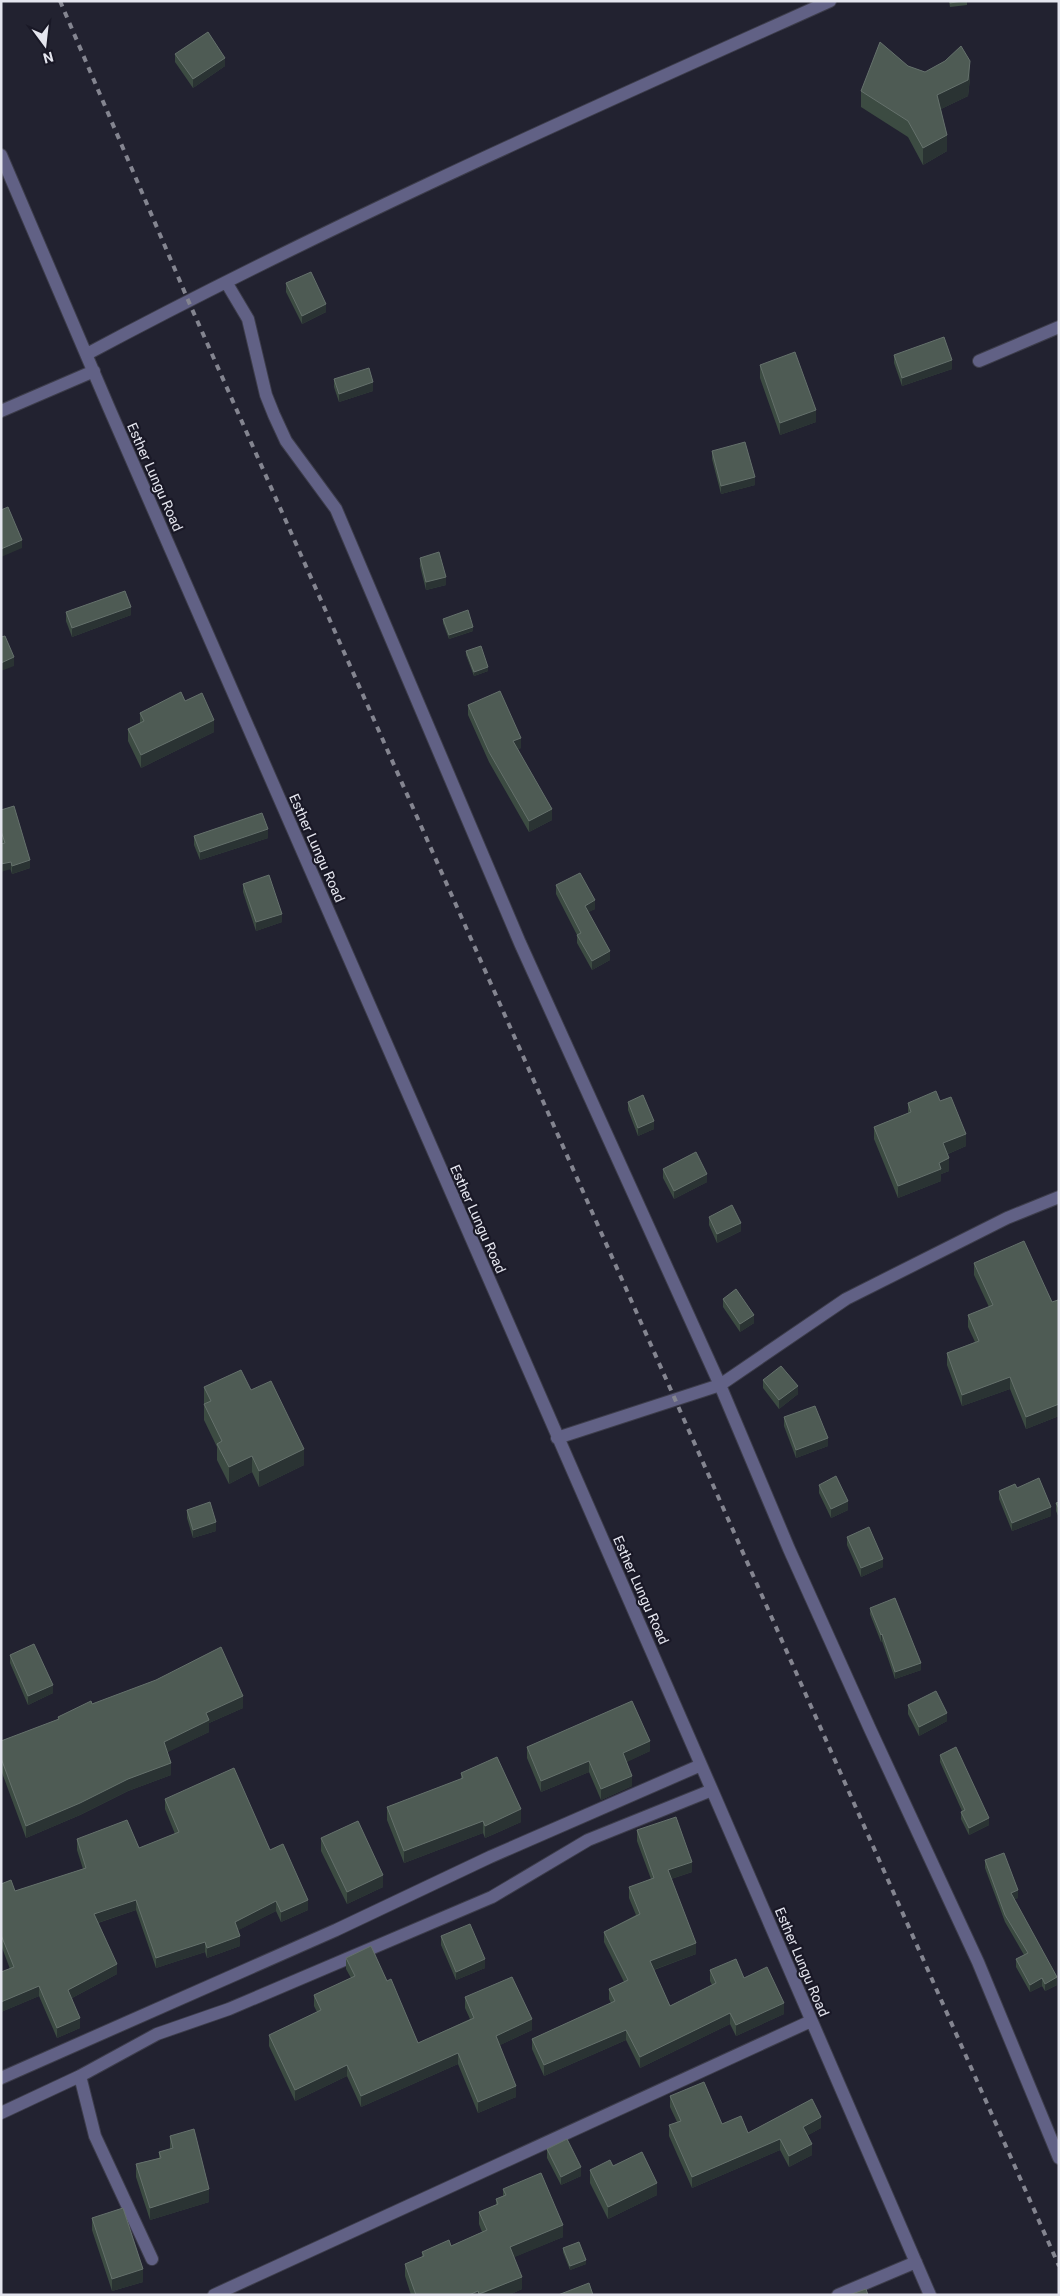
<svg xmlns="http://www.w3.org/2000/svg" width="1060" height="2296" font-family="Roboto,sans-serif">
  <rect width="100%" height="100%" fill="#222230"/>
  <g fill="none" stroke-linecap="round" stroke-linejoin="round">
    <defs>
      <path id="minor" d="M1,155L109,408L712,1790L930,2295
        M226,282L248,319L266,395L274,415L286,441L336,509L520,943L720,1385L789,1549L870,1729L978,1962L1059,2158
        M87,354C328,225 581,113 830,1
        M979,361L1059,327
        M1,411L94,371
        M557,1438L720,1385L846,1299L1007,1218L1059,1197
        M80,2076L95,2136L152,2259
        M1,2078L336,1930L490,1857L701,1765
        M1,2113L80,2076L157,2034L229,2009L492,1897L588,1840L712,1790
        M214,2295L811,2021
        M838,2295L916,2262"/>
    </defs>
    <use href="#minor" stroke="#3d3d4b" stroke-width="14"/>
    <use href="#minor" stroke="#616185" stroke-width="12"/>
    <path stroke="#848590" stroke-width="4" stroke-dasharray="6 6" stroke-linecap="butt" d="M60,1L188,300L1059,2266"/>
  </g>
  <path fill="#3c4b42" d="M949,1H967V5L950,7Z
    M175,54L225,66L193,88L175,62Z
    M908,66L925,72L970,78L968,96L941,109L947,151L923,165L908,137L861,107V91Z
    M286,283L326,312L302,324L286,292Z
    M894,355L952,369L902,386L894,363Z
    M760,365L816,422L780,435L760,378Z
    M334,379L373,391L339,402L334,387Z
    M712,451L755,485L721,494L712,459Z
    M420,558L446,585L426,590L420,566Z
    M66,612L131,615L72,637L66,621Z
    M443,619L473,631L449,639L443,623Z
    M466,651L488,671L474,676L466,655Z
    M468,705L521,748L518,749L552,820L529,832L489,762L468,715Z
    M140,713L214,732L141,768L128,741V729L140,723Z
    M1,810L30,868L12,874L1,839Z
    M194,836L268,838L200,860L194,845Z
    M243,884L282,922L256,931L243,892Z
    M556,885L595,909L588,912L610,960L592,970L577,943V935L556,894Z
    M940,1101L966,1146L948,1154L949,1171L941,1174V1181L898,1198L874,1139V1127L908,1113V1103Z
    M628,1102L654,1129L638,1136L628,1110Z
    M663,1169L707,1182L674,1199L663,1178Z
    M709,1217L741,1231L717,1243L709,1225Z
    M974,1263L1052,1302L1059,1303V1416L1026,1429L1010,1389L962,1406L947,1365V1353L975,1342L968,1327V1315L989,1307L974,1275Z
    M723,1299L754,1323L740,1332L723,1307Z
    M763,1380L798,1394L779,1409L763,1388Z
    M204,1387L251,1390L304,1465L259,1487L252,1472L229,1484L217,1460V1447L204,1420Z
    M784,1417L828,1446L796,1458L784,1426Z
    M819,1485L848,1510L831,1518L819,1493Z
    M1017,1488L1051,1516L1012,1531L999,1499V1491Z
    M1059,1502V1518L1056,1511V1503Z
    M187,1510L216,1531L193,1538L187,1518Z
    M847,1537L883,1567L861,1577L847,1545Z
    M870,1608L921,1670L895,1679L882,1641L881,1642L870,1614Z
    M10,1655L53,1693L28,1705L10,1663Z
    M92,1704L243,1708L209,1723V1732L167,1752L171,1775L128,1791L80,1815L26,1838L1,1770V1741L58,1720V1717Z
    M908,1705L947,1721L919,1736L908,1714Z
    M527,1747L650,1751L626,1762L632,1786L601,1800L589,1772L541,1792L527,1758Z
    M940,1755L989,1825L969,1835L961,1819V1812L962,1811L940,1762Z
    M461,1773L521,1822L485,1838L483,1833L404,1863L387,1820V1807L461,1779Z
    M165,1799L270,1850L308,1910L281,1922L276,1911L238,1930L240,1946L207,1958L205,1952L156,1968L136,1910L98,1923L117,1974L72,1998L80,2028L57,2038L39,1996L1,2012V1972L10,1969L1,1945V1884L15,1891L83,1869L77,1850V1839L139,1848L175,1834L165,1809Z
    M637,1830L692,1872L671,1879L696,1954L654,1970L670,2006L712,1985L710,1981V1970L744,1978L784,2014L736,2036L730,2024L640,2068L626,2040L544,2076L532,2049V2039L611,2003L609,1999V1989L624,1982L604,1942V1932L636,1915L629,1898V1887L651,1879L637,1841Z
    M321,1838L383,1887L347,1904L321,1851Z
    M985,1860L1018,1898L1014,1899L1057,1985L1045,1991L1042,1986L1030,1992L1016,1967V1959L1024,1955L1005,1922L985,1868Z
    M441,1936L485,1968L456,1980L441,1945Z
    M346,1958L418,2043L470,2019L465,2008V1997L532,2030L500,2045L516,2097L478,2113L458,2064L361,2107L347,2076L295,2101L269,2046V2035L317,2012L314,2006V1995L351,1978L346,1969Z
    M670,2096L722,2124L748,2133L821,2128L808,2135L812,2155L789,2167L780,2150L692,2188L669,2136V2125L677,2122L670,2107Z
    M170,2136L209,2202L150,2220L136,2177V2164L159,2158V2152L170,2149Z
    M547,2149L581,2176L561,2185L547,2158Z
    M613,2166L657,2195L608,2219L590,2183V2170Z
    M503,2189L563,2237L514,2257L522,2289L509,2295H411L405,2276V2264L422,2257V2252L451,2246L482,2232L479,2224V2212L496,2205V2199L503,2196Z
    M92,2218L143,2282L112,2291L92,2230Z
    M563,2248L586,2264L570,2270L563,2252Z"/>
  <path fill="#2a3333" d="M225,58V66L193,88V79Z
    M970,61V78L968,96L937,111V95Z
    M947,135V151L923,165V148Z
    M326,304V312L302,324V316Z
    M952,360V369L902,386V378Z
    M373,382V391L339,402V394Z
    M816,410V422L780,435V423Z
    M755,477V485L721,494V486Z
    M22,540V548L1,557V549Z
    M446,577V585L426,590V582Z
    M131,607V615L72,637V628Z
    M473,627V631L449,639V635Z
    M14,657V666L1,671V663Z
    M488,667V671L474,676V672Z
    M214,720V732L141,768V755Z
    M521,738V748L513,752V741Z
    M552,809V820L529,832V821Z
    M268,829V838L200,860V852Z
    M30,860V868L12,874V866Z
    M11,862V869L1,872V864Z
    M595,900V909L585,914V906Z
    M282,914V922L256,931V922Z
    M610,951V960L592,970V961Z
    M654,1121V1129L638,1136V1128Z
    M966,1134V1146L943,1156V1143Z
    M949,1158V1171L941,1174V1181L898,1198V1186L939,1163Z
    M707,1174V1182L674,1199V1191Z
    M741,1223V1231L717,1243V1234Z
    M754,1315V1323L740,1332V1324Z
    M1010,1377V1389L962,1406V1395Z
    M798,1386V1394L779,1409V1400Z
    M1059,1404V1416L1026,1429V1417Z
    M828,1438V1446L796,1458V1450Z
    M304,1449V1465L259,1487V1471Z
    M252,1456V1472L229,1484V1467Z
    M848,1501V1510L831,1518V1509Z
    M1051,1507V1516L1012,1531V1523Z
    M216,1522V1531L193,1538V1530Z
    M883,1559V1567L861,1577V1568Z
    M882,1634V1641L881,1642V1635Z
    M921,1663V1670L895,1679V1672Z
    M53,1685V1693L28,1705V1696Z
    M243,1696V1708L209,1723V1732L164,1754V1742L206,1713Z
    M947,1713V1721L919,1736V1727Z
    M650,1741V1751L623,1764V1753Z
    M589,1761V1772L541,1792V1781Z
    M171,1763V1775L128,1791L80,1815L26,1838V1826L128,1779Z
    M632,1776V1786L601,1800V1789Z
    M521,1809V1822L485,1838V1826Z
    M989,1818V1825L969,1835V1828Z
    M483,1821V1833L404,1863V1851Z
    M692,1862V1872L668,1880V1870Z
    M383,1875V1887L347,1904V1892Z
    M1018,1890V1898L1011,1901V1893Z
    M136,1900V1910L94,1924V1914Z
    M308,1900V1910L281,1922V1912Z
    M276,1901V1911L235,1932V1922Z
    M240,1936V1946L207,1958V1948Z
    M205,1942V1952L156,1968V1958Z
    M696,1943V1954L650,1971V1961Z
    M485,1959V1968L456,1980V1972Z
    M117,1964V1974L68,2000V1990Z
    M1057,1977V1985L1045,1991V1984Z
    M1042,1978V1986L1030,1992V1985Z
    M39,1986V1996L1,2012V2002Z
    M784,2003V2014L736,2036V2025Z
    M730,2013V2024L640,2068V2057Z
    M80,2018V2028L57,2038V2028Z
    M532,2019V2030L496,2047V2036Z
    M626,2030V2040L544,2076V2065Z
    M458,2053V2064L361,2107V2096Z
    M347,2065V2076L295,2101V2090Z
    M516,2086V2097L478,2113V2102Z
    M821,2117V2128L803,2138V2127Z
    M780,2139V2150L692,2188V2177Z
    M812,2144V2155L789,2167V2156Z
    M581,2167V2176L561,2185V2177Z
    M657,2183V2195L608,2219V2207Z
    M209,2189V2202L150,2220V2208Z
    M563,2225V2237L510,2259V2247Z
    M586,2260V2264L570,2270V2266Z
    M143,2269V2282L112,2291V2279Z
    M522,2277V2289L509,2295H479Z
    M478,2291V2295H469Z"/>
  <path fill="#4e5b54" stroke="#65716c" d="M950,1H962L950,3Z
    M208,32L225,58L193,79L175,54Z
    M880,42L908,66L925,72L945,61L961,46L970,61L968,80L937,95L947,135L923,148L908,121L861,91Z
    M311,272L326,304L302,316L286,283Z
    M944,337L952,360L902,378L894,355Z
    M795,352L816,410L780,423L760,365Z
    M369,368L373,382L339,394L334,379Z
    M745,442L755,477L721,486L712,451Z
    M8,507L22,540L1,549V510Z
    M439,552L446,577L426,582L420,558Z
    M125,591L131,607L72,628L66,612Z
    M468,610L473,627L449,635L443,619Z
    M5,636L14,657L1,663V637Z
    M481,646L488,667L474,672L466,651Z
    M500,691L521,738L513,741L552,809L529,821L489,752L468,705Z
    M181,692L185,701L202,693L214,720L141,755L128,729L144,721L140,713Z
    M14,806L30,860L12,866L11,862L1,864V844L5,843L1,831V810Z
    M262,813L268,829L200,852L194,836Z
    M580,873L595,900L585,906L610,951L592,961L577,935L581,933L556,885Z
    M269,875L282,914L256,922L243,884Z
    M936,1091L940,1101L951,1097L966,1134L943,1143L949,1158L939,1163L941,1169L898,1186L874,1127L911,1112L908,1103Z
    M643,1095L654,1121L638,1128L628,1102Z
    M696,1152L707,1174L674,1191L663,1169Z
    M732,1205L741,1223L717,1234L709,1217Z
    M1024,1241L1052,1302L1058,1300L1059,1303V1404L1026,1417L1010,1377L962,1395L947,1353L979,1341L968,1315L993,1305L974,1263Z
    M736,1289L754,1315L740,1324L723,1299Z
    M781,1366L798,1386L779,1400L763,1380Z
    M241,1370L251,1390L271,1381L304,1449L259,1471L252,1456L229,1467L217,1444L222,1441L204,1404L211,1401L204,1387Z
    M815,1406L828,1438L796,1450L784,1417Z
    M836,1476L848,1501L831,1509L819,1485Z
    M1039,1478L1051,1507L1012,1523L999,1491L1015,1484L1017,1488Z
    M210,1502L216,1522L193,1530L187,1510Z
    M1059,1502V1509L1056,1503Z
    M869,1527L883,1559L861,1568L847,1537Z
    M895,1598L921,1663L895,1672L882,1634L881,1635L870,1608Z
    M34,1644L53,1685L28,1696L10,1655Z
    M221,1647L243,1696L206,1713L209,1720L164,1742L171,1763L128,1779L80,1803L26,1826L1,1758V1741L59,1719L58,1717L91,1701L92,1704L156,1680Z
    M936,1691L947,1713L919,1727L908,1705Z
    M632,1701L650,1741L623,1753L632,1776L601,1789L589,1761L541,1781L527,1747Z
    M956,1747L989,1818L969,1828L961,1812L965,1810L940,1755Z
    M497,1757L521,1809L485,1826L483,1821L404,1851L387,1807L463,1778L461,1773Z
    M234,1768L270,1850L283,1844L308,1900L281,1912L276,1901L235,1922L240,1936L207,1948L205,1942L156,1958L136,1900L94,1914L117,1964L68,1990L80,2018L57,2028L39,1986L1,2002V1972L14,1967L1,1935V1884L11,1880L15,1891L86,1868L77,1839L127,1820L139,1848L179,1832L165,1799Z
    M676,1817L692,1862L668,1870L696,1943L650,1961L670,2006L716,1983L710,1970L736,1959L744,1978L767,1967L784,2003L736,2025L730,2013L640,2057L626,2030L544,2065L532,2039L615,2001L609,1989L628,1980L604,1932L640,1914L629,1887L654,1878L637,1830Z
    M358,1821L383,1875L347,1892L321,1838Z
    M1004,1853L1018,1890L1011,1893L1057,1977L1045,1984L1042,1978L1030,1985L1016,1959L1028,1953L1005,1915L985,1860Z
    M470,1924L485,1959L456,1972L441,1936Z
    M371,1946L387,1981L391,1979L418,2043L474,2018L465,1997L512,1977L532,2019L496,2036L516,2086L478,2102L458,2053L361,2096L347,2065L295,2090L269,2035L321,2010L314,1995L355,1976L346,1958Z
    M704,2082L722,2124L741,2116L748,2133L812,2099L821,2117L803,2127L812,2144L789,2156L780,2139L692,2177L669,2125L681,2121L670,2096Z
    M194,2129L209,2189L150,2208L136,2164L161,2158L159,2152L173,2148L170,2136Z
    M567,2139L581,2167L561,2177L547,2149Z
    M642,2152L657,2183L608,2207L590,2170L610,2160L613,2166Z
    M541,2173L563,2225L510,2247L522,2277L479,2294L478,2291L469,2295H416L405,2264L424,2256L422,2252L449,2240L451,2246L487,2230L479,2212L498,2204L496,2199L506,2195L503,2189Z
    M123,2208L143,2269L112,2279L92,2218Z
    M579,2242L586,2260L570,2266L563,2248Z
    M589,2283L593,2295H558Z
    M866,2289L868,2295H849Z"/>
  <g text-anchor="middle" stroke-width="4.5" stroke-linejoin="round" paint-order="stroke">
    <g font-size="14" fill="#e4e5ee" stroke="#191826">
      <text transform="translate(155 477) rotate(66)" y="5">Esther Lungu Road</text>
      <text transform="translate(317 848) rotate(66)" y="5">Esther Lungu Road</text>
      <text transform="translate(478 1219) rotate(66)" y="5">Esther Lungu Road</text>
      <text transform="translate(641 1590) rotate(66)" y="5">Esther Lungu Road</text>
      <text transform="translate(802 1962) rotate(67)" y="5">Esther Lungu Road</text>
    </g>
  </g>
  <rect width="1060" height="2296" fill="none" stroke="#e4e5ee" stroke-width="5"/>
  <g transform="translate(45 45) rotate(165)" stroke="#191826" stroke-width="4" paint-order="stroke">
  <path d="M0-4L9 19L0 12L-9 19Z" fill="#e4e5ee"/>
  <text y="-8" font-size="14" font-weight="bold" text-anchor="middle" fill="#e4e5ee">N</text>
  </g>
</svg>
